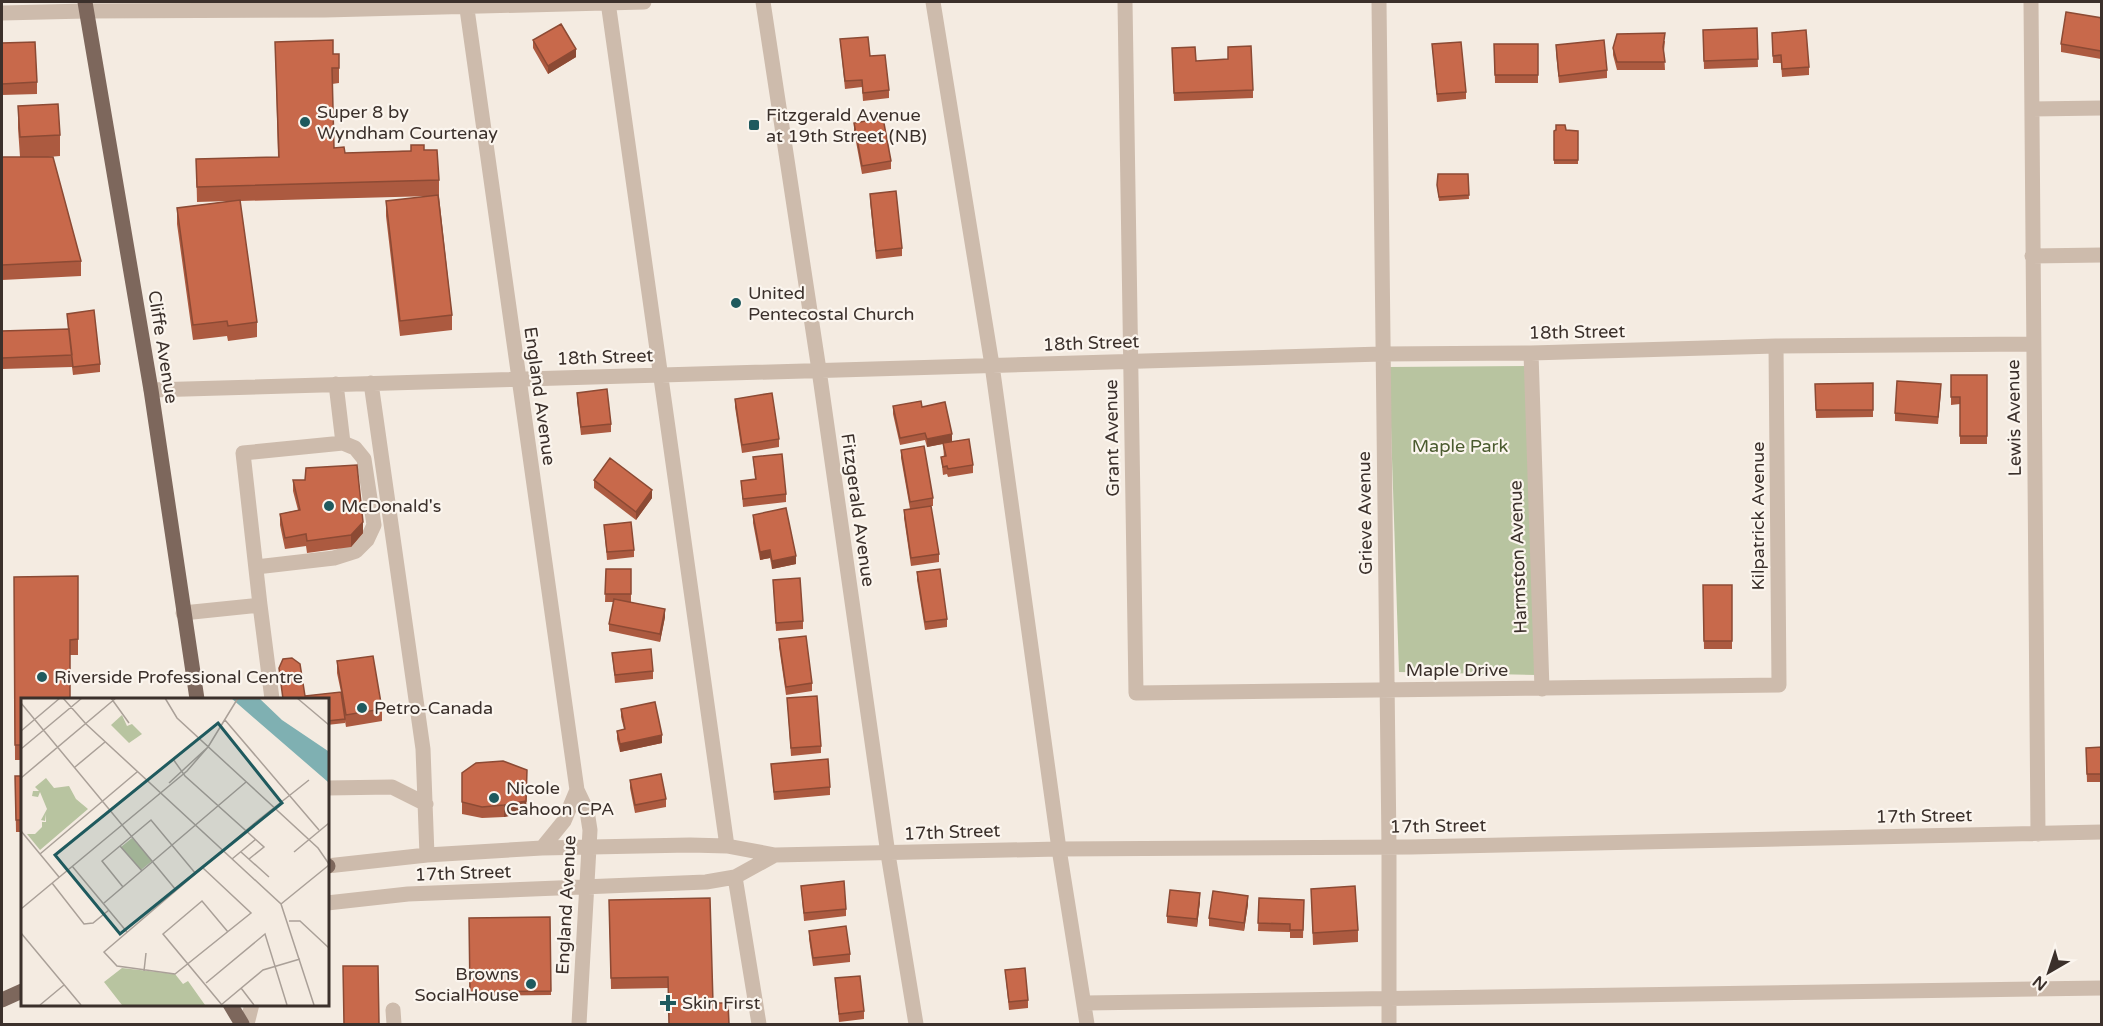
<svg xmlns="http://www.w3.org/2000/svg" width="2103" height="1026" font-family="'Varela Round',sans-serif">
  <rect width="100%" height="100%" fill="#f4ebe1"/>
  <path fill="#b8c4a0" d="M1526,366L1536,675L1399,672L1389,367Z"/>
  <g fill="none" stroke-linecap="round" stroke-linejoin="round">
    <path stroke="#cdbbac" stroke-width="15" d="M466,2L577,790L587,811L590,830L579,1024
      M608,2L727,846
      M763,2L819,370L888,854L916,1024
      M933,2L992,365L1059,849L1087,1024
      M1125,2L1136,693L1779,685L1776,346
      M1379,2L1389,847V1024
      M2031,2L2038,834
      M2,13L86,11L325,10L644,2
      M2032,109L2102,108
      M2032,256L2102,255
      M1531,353L1542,689
      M371,383L423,749L427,855
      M151,390L1382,354L1531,353L1776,346L2032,344
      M256,567L334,558L356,551L367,540L374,525L364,459L355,448L343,443
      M260,605L272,699
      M183,613L260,605L243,453L343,443L336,384
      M327,788L392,787L426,804
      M542,848L564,821L577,790
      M327,866L427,855L542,848L690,845L727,846L775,855L1059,849L1411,847L2102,832
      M735,877L759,1024
      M327,903L408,894L706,882L735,877L775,855
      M1085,1003L2102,988
      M393,1010L394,1024
      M247,1024L252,1004"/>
    <path stroke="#7d675c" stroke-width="15" d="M85,2L151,390L197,699
      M327,866H328
      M2,1000L22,991
      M230,1004L242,1024"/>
  </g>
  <path fill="#ac5a40" d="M2102,18L2101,59L2061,52V44Z
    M1757,28L1758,67L1704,69L1703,30Z
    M1772,33L1809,67V75L1782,77L1781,63H1773Z
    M840,39L870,56L889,90V98L863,101L862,87L845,89Z
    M533,40L576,57L548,74L533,48Z
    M1665,41L1664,51L1665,70H1617L1613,55V48Z
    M275,42L333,54L339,68V83L332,84L334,148L345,153L424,150L439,180V196L452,315V330L400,336L386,216V201L432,196L240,201L257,322V337L228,341L227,336L193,340L177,224V208L230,201L197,202L196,159L278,157Z
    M2,43L37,82V94L2,95Z
    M1432,44L1466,92V99L1437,102Z
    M1494,44H1538V83H1495Z
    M1556,45L1607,70V78L1559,83L1556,53Z
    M1172,48L1253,90V98L1174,101Z
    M18,106L60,135V156L48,157L81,261V276L2,280V157H20L18,128Z
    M854,123L891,161V169L862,174L854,131Z
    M1554,131H1578V164H1554Z
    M1468,174L1469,199L1439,201L1437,185Z
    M870,194L902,248V256L876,259L870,201Z
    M67,314L100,364V372L73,375L72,367L2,369V331L68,329Z
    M1951,375H1987V444H1960V404L1951,405Z
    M1873,383V417L1816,418L1815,384Z
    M1941,392L1938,424L1895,421V413Z
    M577,393L611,424V432L581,435L577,401Z
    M735,399L779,439V447L742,453L735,407Z
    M893,406L922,407L973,465V473L948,477L947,474L943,475L941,457H944L943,444L927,447L925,440L900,445L893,414Z
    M901,450L933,498V506H930L939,554V562L911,566L904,518V510L910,509L901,458Z
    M753,457L786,494V502L743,507L741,481L755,479Z
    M293,480L363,533L351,547L307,553L306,546L285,549L280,525V514L298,510L293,491Z
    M594,480L652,498L636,520L594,488Z
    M753,515L796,564L772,569L770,558L760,560L753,523Z
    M604,525L634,550V557L607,560Z
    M606,569H631V602H629L665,617L660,642L609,631V624L614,602H605Z
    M917,572L947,619V627L925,630L917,580Z
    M78,576V655H70L22,699V760H15L14,577Z
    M773,580L803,621V629L776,631Z
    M1703,585H1732V649H1704Z
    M779,639L812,683V691L786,695L779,647Z
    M612,653L653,671V679L615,683Z
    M337,661L382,709V721L346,727L345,721V723L327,725V699H283L279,668L305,696L341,692L337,673Z
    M787,698L821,746V753L791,756Z
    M621,709L662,743L620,752L617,739V731L624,729L621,717Z
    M2102,747V782H2087L2086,748Z
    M771,764L830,787V795L774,800Z
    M462,773L527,781L526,812L504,817L482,818L462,814Z
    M15,776H22V832H16Z
    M630,780L666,799V807L635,813L630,788Z
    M801,886L846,909V916L804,921Z
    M1311,889L1358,930V942L1313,945Z
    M1259,898L1304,900L1303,938H1290V932L1258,931Z
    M609,900L713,1003L729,1024L668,988L611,989Z
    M1200,901L1197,927L1167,923V916Z
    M1248,904L1244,931L1209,926V918Z
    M550,917L551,995L470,996L469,918Z
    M809,931L850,954V962L813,966L809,939Z
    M1005,970L1028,1000V1008L1009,1010Z
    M835,978L864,1011V1019L839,1022Z"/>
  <path fill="#8c4a34" d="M576,49V57L548,74V66Z
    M952,434V442L927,447V439Z
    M652,490V498L636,520V512Z
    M363,522V533L351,547V535Z
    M770,550V558L760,560V552Z
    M796,556V564L772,569V561Z
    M665,609V617L660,642V634Z
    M662,735V743L620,752V744Z
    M527,770L526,812L504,817V805Z
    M1200,893V901L1197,927V919Z
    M1248,896V904L1244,931V923Z"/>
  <path fill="#c8694b" stroke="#8c4a34" stroke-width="1.5" d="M2066,12L2102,18L2101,51L2061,44Z
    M561,24L576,49L548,66L533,40Z
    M1757,28L1758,59L1704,61L1703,30Z
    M1806,30L1809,67L1782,69L1781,55L1773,56L1772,33Z
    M1665,33L1663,47L1665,62H1617L1613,48L1617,34Z
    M868,37L870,56L885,55L889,90L863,93L862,80L845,81L840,39Z
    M333,40V54H339V68H332L334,148L344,147L345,153L411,151V145H424V150H437L439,180L197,187L196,159L279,157L275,42Z
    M1604,40L1607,70L1559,76L1556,45Z
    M35,42L37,82L2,84V43Z
    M1461,42L1466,92L1437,94L1432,44Z
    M1494,44H1538V75H1495Z
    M1251,46L1253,90L1174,93L1172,48L1195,47L1196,61L1228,59V47Z
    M58,104L60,135L20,137L18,106Z
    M883,118L891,161L862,166L854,123Z
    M1556,125H1565L1566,130L1578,131V160H1554V131L1556,130Z
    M2,157H53L81,261L2,265Z
    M1438,174H1468L1469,195L1439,197L1437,185Z
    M896,191L902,248L876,251L870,194Z
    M438,195L452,315L400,321L386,201Z
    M240,200L257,322L228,326L227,321L193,325L177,208Z
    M94,310L100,364L73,367L67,314Z
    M69,329L72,355L2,358V331Z
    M1951,375H1987V436H1960V397H1951Z
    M1897,381L1941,384L1938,417L1895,413Z
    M1873,383V410H1816L1815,384Z
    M607,389L611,424L581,427L577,393Z
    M772,393L779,439L742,445L735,399Z
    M921,401L922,407L945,402L952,434L927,439L925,433L900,438L893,406Z
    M969,439L973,465L948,469L947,466L943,467L941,457L946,456L943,443Z
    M924,446L933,498L910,502L901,450Z
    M782,454L786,494L743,499L741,481L756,479L753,457Z
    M610,458L652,490L636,512L594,480Z
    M357,465L363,522L351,535L307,541L306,534L285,538L280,514L300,510L293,480H305L306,468Z
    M931,506L939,554L911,558L904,510Z
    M786,508L796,556L772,561L770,550L760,552L753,515Z
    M631,522L634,550L607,552L604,525Z
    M606,569H631V594H605Z
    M940,569L947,619L925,622L917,572Z
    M78,576V639L70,640V699H22V745H15L14,577Z
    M800,578L803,621L776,623L773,580Z
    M1703,585H1732V641H1704Z
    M614,599L665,609L660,634L609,624Z
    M806,636L812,683L786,687L779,639Z
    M651,649L653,671L615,675L612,653Z
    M373,656L382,709L346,715L337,661Z
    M292,658L300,664L305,696L341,692L345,719L327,721V699H283L279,668L283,659Z
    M817,696L821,746L791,748L787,698Z
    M655,702L662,735L620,744L617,731L625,729L621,709Z
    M2102,747V774H2087L2086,748Z
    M828,759L830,787L774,792L771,764Z
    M503,761L527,770L526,801L504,805L482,807L462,802V773L476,763Z
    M661,774L666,799L635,805L630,780Z
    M15,776H22V820H16Z
    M844,881L846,909L804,913L801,886Z
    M1355,886L1358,930L1313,933L1311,889Z
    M1170,890L1200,893L1197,919L1167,916Z
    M1213,891L1248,896L1244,923L1209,918Z
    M710,898L713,1003H728L729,1024H669L668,977L611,978L609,900Z
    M1259,898L1304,900L1303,930H1290V924L1258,923Z
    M550,917L551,991L470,992L469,918Z
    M846,926L850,954L813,958L809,931Z
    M343,966H378L379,1024H344Z
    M1025,968L1028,1000L1009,1002L1005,970Z
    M860,976L864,1011L839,1014L835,978Z"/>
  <g fill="#1f5a5e" stroke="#fbf5ee" stroke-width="2">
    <circle cx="305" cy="122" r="6"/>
    <rect x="748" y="119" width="12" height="12" rx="3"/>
    <circle cx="736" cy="303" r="6"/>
    <circle cx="329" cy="506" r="6"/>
    <circle cx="42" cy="677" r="6"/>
    <circle cx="362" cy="708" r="6"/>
    <circle cx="494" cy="798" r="6"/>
    <circle cx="531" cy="984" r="6"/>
    <path d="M665 994h6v6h6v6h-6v6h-6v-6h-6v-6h6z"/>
  </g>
  <g text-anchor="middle" stroke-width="4.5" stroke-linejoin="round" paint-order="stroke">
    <g font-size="18" fill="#3b302b" stroke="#fbf5ee" text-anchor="start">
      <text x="317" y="118">Super 8 by<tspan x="317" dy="21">Wyndham Courtenay</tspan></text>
      <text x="766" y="121">Fitzgerald Avenue<tspan x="766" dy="21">at 19th Street (NB)</tspan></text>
      <text x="748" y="299">United<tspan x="748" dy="21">Pentecostal Church</tspan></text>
      <text x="341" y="512">McDonald's</text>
      <text x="54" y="683">Riverside Professional Centre</text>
      <text x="374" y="714">Petro-Canada</text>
      <text x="506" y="794">Nicole<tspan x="506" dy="21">Cahoon CPA</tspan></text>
      <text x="519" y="980" text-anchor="end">Browns<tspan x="519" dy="21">SocialHouse</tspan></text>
      <text x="682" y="1009">Skin First</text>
    </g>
    <g font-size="18" fill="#3b302b" stroke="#fbf5ee">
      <text transform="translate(1577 332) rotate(-1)" y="6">18th Street</text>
      <text transform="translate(1091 343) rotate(-2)" y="6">18th Street</text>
      <text transform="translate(163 347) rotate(81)" y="6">Cliffe Avenue</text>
      <text transform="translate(605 357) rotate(-2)" y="6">18th Street</text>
      <text transform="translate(540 396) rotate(82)" y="6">England Avenue</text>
      <text transform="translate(2014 418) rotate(-91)" y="6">Lewis Avenue</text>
      <text transform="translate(1112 438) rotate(-91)" y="6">Grant Avenue</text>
      <text transform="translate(858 510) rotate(82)" y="6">Fitzgerald Avenue</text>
      <text transform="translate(1365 513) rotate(-91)" y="6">Grieve Avenue</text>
      <text transform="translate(1758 516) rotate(-90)" y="6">Kilpatrick Avenue</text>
      <text transform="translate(1518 557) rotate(-92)" y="6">Harmston Avenue</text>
      <text x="1457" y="676">Maple Drive</text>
      <text transform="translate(1924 816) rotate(-1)" y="6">17th Street</text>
      <text transform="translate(1438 826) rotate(-1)" y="6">17th Street</text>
      <text transform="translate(952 832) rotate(-2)" y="6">17th Street</text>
      <text transform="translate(463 873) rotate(-2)" y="6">17th Street</text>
      <text transform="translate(566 905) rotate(-87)" y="6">England Avenue</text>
    </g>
    <g font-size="18" fill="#4a5a2e" stroke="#fbf5ee">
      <text x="1460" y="452">Maple Park</text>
    </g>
  </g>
  <g transform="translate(21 698)">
    <rect width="308" height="308" fill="#f4ebe1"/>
    <path d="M101,17L106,28L111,26L121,36L108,45L90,27ZM25,80L33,90L48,88L55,101L67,111L19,152L6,136H14L21,129V124H25V116L24,123L20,122L26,111L19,94L17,99L11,98L12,93H18L14,89ZM111,140L131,163L120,172L100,149ZM101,270L154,276L162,286L167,283L184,307H101L83,284Z" fill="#b8c4a0"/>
    <path d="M210,0H238L261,22L307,53V84Z" fill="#7fb0b2"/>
    <path fill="none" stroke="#aaa098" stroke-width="1.5" d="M42,0L65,26L260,206L293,307M90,0L108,25M144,0L156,20L297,150L308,166M276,0L308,27M0,5L155,192M204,22L298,132M0,33L39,0M187,49L217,0M0,51L61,0M152,61L164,78L243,149L228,161M54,69L84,44M0,80L95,0M148,85L187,49M0,133L38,179M99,148L121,173M220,154L248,179M273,154L308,125M19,156L116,74M211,161L235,141M51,168L106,234M182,170L230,215L154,276L96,268L83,254L235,124L288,82M31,185L63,226L72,225L88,212M102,189L81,163L130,122L175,176M83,205L225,84M260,206L308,167M0,211L166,73L187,49M268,223H279L308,250M0,235L60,307M123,273L125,255M185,285L244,236L266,307M220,290L233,307M19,307L43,287M200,307L242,272L279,261M201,307L142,236L181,203L207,234"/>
    <path fill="#1f5a5e" fill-opacity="0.15" stroke="#1f5a5e" stroke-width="3" d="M197,25L261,105L99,236L34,157Z"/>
    <rect width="308" height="308" fill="none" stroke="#3b302b" stroke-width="3"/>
  </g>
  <rect width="2103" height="1026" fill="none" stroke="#3b302b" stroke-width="6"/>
  <g transform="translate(2049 972) rotate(219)" stroke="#fbf5ee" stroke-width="4.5" paint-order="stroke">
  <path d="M0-4.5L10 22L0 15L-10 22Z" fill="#3b302b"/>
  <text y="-9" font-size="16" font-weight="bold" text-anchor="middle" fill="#3b302b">N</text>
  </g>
</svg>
